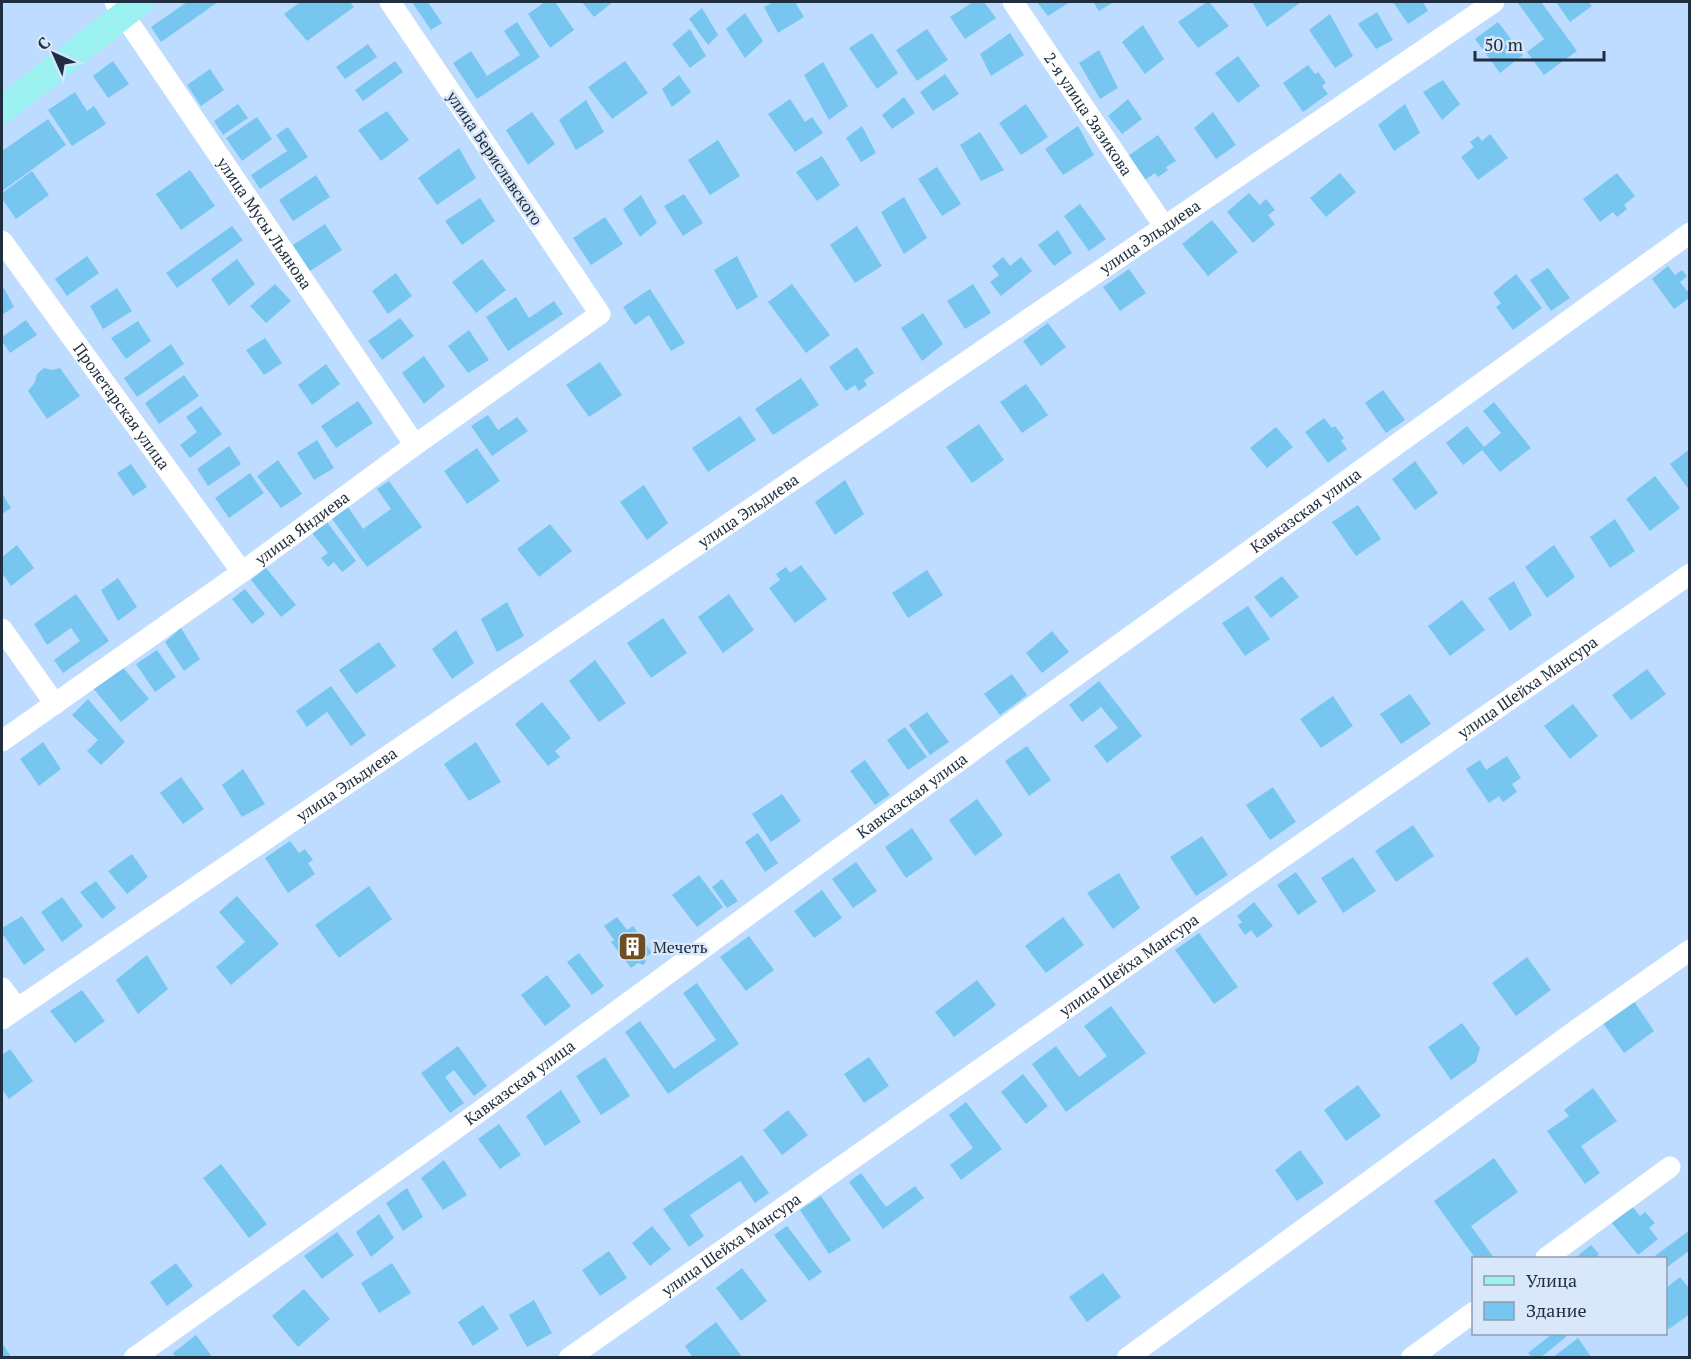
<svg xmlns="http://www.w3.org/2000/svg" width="1691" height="1359" font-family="'PT Serif',serif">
  <rect width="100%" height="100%" fill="#bddcff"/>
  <path fill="#77c6f0" d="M187,2H218L161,42L151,27Z
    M300,2H350L354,7L307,41L284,14Z
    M412,2H428L442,23L431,30Z
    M545,2H555L574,30L550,48L528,14Z
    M582,2H613L594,17Z
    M774,2H795L804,17L778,33L764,7Z
    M973,2H984L996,18L965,39L950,17Z
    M1037,2H1070L1048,16Z
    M1093,2H1114L1099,11Z
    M1207,2H1209L1229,26L1198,48L1178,22Z
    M1252,2H1299L1300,3L1267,27Z
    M1393,2H1423L1428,11L1408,24Z
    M1517,2H1541L1577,51L1544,75L1527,52L1544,39Z
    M1556,2H1588L1592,6L1570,22Z
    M702,8L718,35L708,45L689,19Z
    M1377,12L1393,40L1376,49L1358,24Z
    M745,13L763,41L745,58L726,29Z
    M1330,14L1353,56L1335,68L1309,30Z
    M517,22L540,57L477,99L453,63L471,51L487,76L520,55L504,31Z
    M1498,22L1523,55L1500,73L1475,39Z
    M1143,25L1164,59L1145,74L1122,42Z
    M690,29L706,56L690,68L672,44Z
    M927,29L948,60L917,81L896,50Z
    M872,33L898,73L877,89L849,48Z
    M1010,33L1024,55L991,76L980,54Z
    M368,44L377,57L345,79L336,67Z
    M1099,50L1118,88L1100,99L1079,63Z
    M1238,56L1260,86L1238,103L1215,73Z
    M113,61L129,84L108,98L93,76Z
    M395,61L403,72L363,101L355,90Z
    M625,61L648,93L612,119L588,87Z
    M823,62L848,106L829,120L804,75Z
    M1308,65L1315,74L1318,72L1326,83L1322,86L1328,94L1303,112L1283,83Z
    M210,69L224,90L201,106L187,85Z
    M945,74L959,94L933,111L920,92Z
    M679,75L691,92L672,107L662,89Z
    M1443,80L1460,104L1442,120L1423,92Z
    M75,92L87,111L94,106L106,124L72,146L48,110Z
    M904,97L915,113L892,129L882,115Z
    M790,99L805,122L812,117L823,133L795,152L768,114Z
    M1128,99L1142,119L1122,134L1108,116Z
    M586,100L604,132L576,150L559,120Z
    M238,104L248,118L223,135L214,121Z
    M1026,104L1048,137L1021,155L999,123Z
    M1405,104L1420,133L1394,151L1378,125Z
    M387,111L409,140L381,161L358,130Z
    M532,112L555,144L528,165L506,130Z
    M1213,112L1236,145L1216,159L1194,128Z
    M257,117L272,139L242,161L226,138Z
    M48,119L66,145L2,191V151Z
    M862,126L876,153L861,162L846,138Z
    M1078,126L1094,155L1063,175L1045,149Z
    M288,127L308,157L260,189L251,175L287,151L276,135Z
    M980,132L1004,170L981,181L960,145Z
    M1490,134L1508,158L1478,180L1461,157L1474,147L1470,142L1478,136L1482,141Z
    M1158,135L1176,161L1166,167L1168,170L1158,177L1155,173L1145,180L1128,156Z
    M718,140L740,176L710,195L688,160Z
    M459,148L476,178L437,205L418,178Z
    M822,156L840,185L817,201L796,172Z
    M937,167L961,204L942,216L918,179Z
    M190,170L215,206L181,230L156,194Z
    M32,171L49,195L16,219L2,199V193Z
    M1340,173L1356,192L1326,217L1310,198Z
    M1617,173L1635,196L1624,205L1627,209L1617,217L1613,212L1600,222L1583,199Z
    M316,175L330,197L293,221L279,200Z
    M1249,193L1260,205L1266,199L1275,210L1268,215L1275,224L1253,243L1227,212Z
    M684,194L703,223L683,236L664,206Z
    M641,195L657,223L640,237L623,209Z
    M904,197L927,238L904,254L881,212Z
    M480,198L495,221L462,245L445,221Z
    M1080,204L1106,239L1089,251L1064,216Z
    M605,217L623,244L591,265L573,238Z
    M1212,220L1238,252L1208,276L1182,244Z
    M325,224L342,250L310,271L293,245Z
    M232,226L243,240L177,288L166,273Z
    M857,226L882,266L855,283L830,245Z
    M1058,230L1072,253L1054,266L1038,245Z
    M87,256L99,273L67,296L55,279Z
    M737,256L758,297L737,310L714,270Z
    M1003,257L1010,266L1021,257L1032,271L1001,296L990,282L999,275L992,266Z
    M237,259L255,284L229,306L211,279Z
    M482,259L506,290L476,313L452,282Z
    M1668,266L1675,275L1682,270L1687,276L1680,282L1687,291L1690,289V301L1688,299L1674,309L1652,279Z
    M1548,268L1570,298L1551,311L1530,280Z
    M1129,269L1146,293L1120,311L1103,287Z
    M396,273L412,296L388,314L372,291Z
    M1516,274L1542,308L1513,330L1496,307L1501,303L1493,293Z
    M275,284L291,301L266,323L250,306Z
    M792,284L830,335L806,353L768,302Z
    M973,284L991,313L965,329L947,301Z
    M4,288L14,307L2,315V290Z
    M117,288L132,311L103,329L90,306Z
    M650,289L685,343L671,351L649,315L635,325L623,307Z
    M516,297L529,318L554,301L563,314L508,351L486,317Z
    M923,313L943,344L922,361L901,328Z
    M400,318L414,336L382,360L368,341Z
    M26,320L37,335L10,353L2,341V337Z
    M138,321L151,341L126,359L111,338Z
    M1048,323L1066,347L1041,366L1023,341Z
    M469,330L489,360L468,373L448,346Z
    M265,338L282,363L264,375L246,350Z
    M171,344L184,364L137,397L124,378Z
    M857,347L874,373L864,380L867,385L859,391L855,385L846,391L829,367Z
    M424,356L445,386L424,404L402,373Z
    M600,362L622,395L589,417L566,385Z
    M326,364L340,384L312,405L298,385Z
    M44,368L52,370L60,368L80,396L47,419L28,391L35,382L37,374Z
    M184,375L199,396L159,424L145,403Z
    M801,378L819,405L773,435L755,409Z
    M1026,384L1048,415L1022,433L1000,402Z
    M1383,390L1405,420L1386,433L1365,403Z
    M358,401L373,423L336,448L321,426Z
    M1494,402L1531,448L1500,472L1482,450L1463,465L1446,443L1467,426L1484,447L1501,433L1483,411Z
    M201,406L222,434L190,458L180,445L197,432L186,417Z
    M488,415L498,430L517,417L528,431L492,456L471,426Z
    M740,416L756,440L708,472L692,448Z
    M1324,418L1332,428L1335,426L1344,438L1341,441L1347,449L1328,463L1305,432Z
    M979,424L1004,460L972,483L946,447Z
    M1276,427L1293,447L1267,468L1250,448Z
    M317,440L334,468L314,480L297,453Z
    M229,446L241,464L208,486L197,469Z
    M477,448L500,481L467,504L444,471Z
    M1690,449V491L1670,464Z
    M278,460L302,494L281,508L257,476Z
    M1415,461L1438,493L1415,510L1392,479Z
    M131,464L147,487L133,496L117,473Z
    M250,473L264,493L229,518L215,498Z
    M1655,476L1680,508L1650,531L1626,499Z
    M845,480L864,514L835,535L815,502Z
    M389,481L422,527L367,567L332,519L348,507L363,529L391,509L377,489Z
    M644,485L668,523L647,540L620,502Z
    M2,493L11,508L2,514Z
    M1358,505L1381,539L1356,556L1332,522Z
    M1615,519L1635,551L1610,568L1590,537Z
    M327,522L356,561L342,572L334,562L328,567L321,558L328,553L312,533Z
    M550,524L572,551L539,577L517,549Z
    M17,545L34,568L11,586L2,573V557Z
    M1554,545L1575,577L1547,598L1525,567Z
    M801,565L827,599L795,623L769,588L780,580L776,574L786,567L790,573Z
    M266,568L296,605L281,617L251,580Z
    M927,570L943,595L908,618L892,593Z
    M1282,576L1299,597L1271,618L1254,597Z
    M118,578L137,607L118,621L101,590Z
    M1514,581L1532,615L1510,631L1488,598Z
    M245,589L265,614L252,624L232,599Z
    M76,594L109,641L63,673L54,660L80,641L71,628L47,645L34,624Z
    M729,594L754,630L723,653L698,617Z
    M1462,600L1485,630L1450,656L1428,626Z
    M507,602L524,636L497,652L481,619Z
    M1248,606L1270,639L1245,656L1222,623Z
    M663,618L687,653L651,678L627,643Z
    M181,628L200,659L184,671L165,642Z
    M456,630L474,663L452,679L432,649Z
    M1052,631L1069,652L1042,673L1026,653Z
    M379,642L396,666L356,694L339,670Z
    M157,650L176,677L155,692L136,664Z
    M595,660L626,703L599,722L569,681Z
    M121,665L149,699L121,722L93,688Z
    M1647,669L1666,694L1631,720L1612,695Z
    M1012,674L1027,695L1000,715L984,694Z
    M1099,681L1142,736L1107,763L1094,746L1118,728L1101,707L1082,722L1069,705Z
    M331,686L366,735L351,746L327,712L307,727L296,711Z
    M1410,694L1431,724L1401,744L1380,714Z
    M1333,696L1353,726L1321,748L1300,719Z
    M88,699L125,742L101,765L87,751L98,740L72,715Z
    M542,702L571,738L555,751L560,757L548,766L515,724Z
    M1573,704L1598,736L1570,759L1544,726Z
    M927,712L949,742L930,755L909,725Z
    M905,727L927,757L908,770L887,740Z
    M43,742L61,769L39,786L20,759Z
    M476,742L501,782L469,801L444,764Z
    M1027,746L1051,780L1029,796L1005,761Z
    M1507,756L1521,778L1512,784L1517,792L1503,802L1499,796L1489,803L1466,769L1480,760L1486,770Z
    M865,760L890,795L875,805L850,771Z
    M243,769L265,804L242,817L222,785Z
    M181,777L204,809L183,824L160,793Z
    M1273,787L1296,822L1270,840L1246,805Z
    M782,794L801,821L771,842L752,814Z
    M977,799L1003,835L975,856L949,820Z
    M1413,825L1434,856L1396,882L1375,851Z
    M912,828L933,859L906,878L885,847Z
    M758,833L778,863L765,872L745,842Z
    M1202,836L1228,875L1196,896L1170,857Z
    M290,841L299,853L305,849L313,860L308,863L315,874L288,893L265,858Z
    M132,854L148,877L127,894L108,871Z
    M1353,857L1376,891L1343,913L1321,878Z
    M856,862L877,891L853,908L832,879Z
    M1296,872L1317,902L1298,915L1277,885Z
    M1119,873L1140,908L1113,929L1087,893Z
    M699,875L723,907L697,927L672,895Z
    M722,879L738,901L727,908L712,887Z
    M96,881L116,908L102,919L80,892Z
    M369,886L392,919L339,958L315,925Z
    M822,890L842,918L814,938L794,911Z
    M237,896L279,944L231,985L216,967L245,942L219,912Z
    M62,897L83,926L62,942L41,912Z
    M1254,902L1273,926L1257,938L1251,930L1245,935L1238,925L1242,922L1237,916Z
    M22,916L45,950L24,965L2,933V928Z
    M617,917L627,930L633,926L652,953L644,958L646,962L643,965L638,963L631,968L611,942L614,940L604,926Z
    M1063,917L1084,945L1046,973L1025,946Z
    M1199,933L1238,987L1214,1004L1175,950Z
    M749,936L774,970L746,991L720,957Z
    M579,953L604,986L592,995L567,962Z
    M147,955L168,989L138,1014L116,980Z
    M1527,957L1551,990L1516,1016L1492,983Z
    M547,975L571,1006L545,1026L521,995Z
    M977,980L996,1005L954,1037L935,1012Z
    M697,983L739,1044L668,1094L625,1032L640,1021L674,1069L716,1040L683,993Z
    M82,990L105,1021L75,1043L50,1011Z
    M1631,997L1654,1031L1624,1053L1600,1019Z
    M1111,1006L1146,1053L1066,1112L1032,1064L1056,1046L1079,1077L1107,1056L1084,1026Z
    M1462,1023L1480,1048L1476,1062L1451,1080L1428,1047Z
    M458,1046L487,1086L474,1096L454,1070L445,1077L464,1103L450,1113L421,1073Z
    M10,1049L33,1081L9,1099L2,1089V1055Z
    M605,1057L630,1096L601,1115L576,1076Z
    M869,1057L889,1086L864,1103L844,1074Z
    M1023,1074L1048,1106L1026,1124L1001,1092Z
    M1358,1085L1381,1116L1346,1141L1324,1110Z
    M1593,1088L1617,1121L1581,1146L1600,1173L1585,1184L1547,1131L1569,1116L1564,1110Z
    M561,1090L581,1122L545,1146L526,1116Z
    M966,1102L1002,1149L961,1180L950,1165L973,1148L949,1115Z
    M788,1110L808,1135L782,1155L763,1130Z
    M499,1124L521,1155L500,1169L478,1139Z
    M1300,1150L1324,1183L1297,1201L1275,1170Z
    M742,1155L769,1193L755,1203L740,1181L690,1215L704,1236L689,1247L663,1209Z
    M1494,1158L1518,1192L1471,1226L1494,1258H1475L1434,1201Z
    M444,1160L467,1195L443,1210L421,1178Z
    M221,1164L267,1224L249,1238L203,1178Z
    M861,1173L886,1207L915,1186L924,1198L883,1229L849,1182Z
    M407,1188L423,1217L403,1231L386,1203Z
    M821,1196L851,1240L829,1254L800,1210Z
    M1631,1205L1640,1216L1645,1212L1655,1223L1649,1228L1658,1239L1638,1255L1611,1222Z
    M379,1214L394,1238L371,1257L356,1232Z
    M652,1226L671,1249L650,1266L632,1243Z
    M787,1226L822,1272L809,1281L774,1235Z
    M1690,1230V1250L1666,1268V1258H1652Z
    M337,1232L354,1255L322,1279L304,1256Z
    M1591,1245L1599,1254L1595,1258H1575Z
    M609,1251L627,1278L600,1296L582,1270Z
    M176,1263L193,1286L167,1306L150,1282Z
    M392,1263L411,1293L379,1313L361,1283Z
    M742,1268L767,1301L741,1321L716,1288Z
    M1103,1273L1121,1297L1087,1322L1069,1297Z
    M1680,1277L1690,1289V1314L1669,1329L1666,1325V1288Z
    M304,1289L330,1319L298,1347L272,1316Z
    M534,1300L552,1333L527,1347L509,1315Z
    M483,1305L499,1329L473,1346L458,1322Z
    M716,1322L743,1358H693L685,1346Z
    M1552,1334H1563L1566,1337L1540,1358H1532L1528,1353Z
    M196,1335L213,1358H176L173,1353Z
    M1578,1338L1592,1358H1552Z
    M2,1343L12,1358H2Z"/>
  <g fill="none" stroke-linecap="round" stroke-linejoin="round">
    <g stroke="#fff" stroke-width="21">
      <path id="s1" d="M115,2L415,445"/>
      <path id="s2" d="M1013,2L1164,226"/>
      <path id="s3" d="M2,241L242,572"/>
      <path d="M2,629L55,704"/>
      <path id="s4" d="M2,741L242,572L415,445L600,314L390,2"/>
      <path d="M2,988L17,1008"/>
      <path id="s5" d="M2,1019L1494,2"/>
      <path d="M1546,1258L1670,1167"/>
      <path id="s6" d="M134,1358L450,1133L1045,698L1690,233"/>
      <path id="s7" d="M569,1358L1191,921L1690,574"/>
      <path d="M1127,1358L1575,1031L1690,950"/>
      <path d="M1411,1358L1474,1312"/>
    </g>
    <path stroke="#9cf2f0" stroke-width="27" d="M2,110L140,2"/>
  </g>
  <defs>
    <symbol id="building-square" viewBox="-11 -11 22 22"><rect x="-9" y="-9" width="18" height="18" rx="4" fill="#6e4f24" stroke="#d8e7f9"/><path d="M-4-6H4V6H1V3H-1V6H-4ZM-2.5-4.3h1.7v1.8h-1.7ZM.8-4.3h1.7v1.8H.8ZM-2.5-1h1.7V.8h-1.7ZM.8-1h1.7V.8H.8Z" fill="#fff"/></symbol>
  </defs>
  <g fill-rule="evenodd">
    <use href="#building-square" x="616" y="930" width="33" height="33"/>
  </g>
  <g text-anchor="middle" stroke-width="5" stroke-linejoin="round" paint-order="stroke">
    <g font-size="16" fill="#202f3f" stroke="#d8e7f9">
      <text dy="6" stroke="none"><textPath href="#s2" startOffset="135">2-я улица Зязикова</textPath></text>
      <text transform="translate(495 158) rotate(56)" y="6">улица Бериславского</text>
      <text dy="6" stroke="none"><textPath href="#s1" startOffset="267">улица Мусы Льянова</textPath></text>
      <text dy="6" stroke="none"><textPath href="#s5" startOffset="1389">улица Эльдиева</textPath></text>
      <text dy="6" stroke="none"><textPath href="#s3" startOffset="204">Пролетарская улица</textPath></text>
      <text dy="6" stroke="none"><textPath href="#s6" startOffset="1446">Кавказская улица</textPath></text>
      <text dy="6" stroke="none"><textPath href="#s5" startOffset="903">улица Эльдиева</textPath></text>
      <text dy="6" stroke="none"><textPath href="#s4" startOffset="368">улица Яндиева</textPath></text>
      <text dy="6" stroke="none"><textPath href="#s7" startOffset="1170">улица Шейха Мансура</textPath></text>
      <text dy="6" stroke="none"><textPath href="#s5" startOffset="417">улица Эльдиева</textPath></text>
      <text dy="6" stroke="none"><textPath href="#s6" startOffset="960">Кавказская улица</textPath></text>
      <text dy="6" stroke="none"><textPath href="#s7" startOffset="684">улица Шейха Мансура</textPath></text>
      <text dy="6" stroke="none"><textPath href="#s6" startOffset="474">Кавказская улица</textPath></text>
      <text dy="6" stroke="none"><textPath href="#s7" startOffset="198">улица Шейха Мансура</textPath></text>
    </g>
    <g font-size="16" fill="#202f3f" stroke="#d8e7f9" text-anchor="start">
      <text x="653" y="953">Мечеть</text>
    </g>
  </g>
  <rect width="1691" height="1359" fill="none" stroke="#202f3f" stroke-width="6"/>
  <rect x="1472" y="1257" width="195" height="78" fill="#d8e7f9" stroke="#8e9daf" stroke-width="1.5"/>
  <rect x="1484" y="1276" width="30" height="9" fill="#9cf2f0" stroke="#8e9daf" stroke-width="1.5"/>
  <text x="1526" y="1287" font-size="18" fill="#202f3f">Улица</text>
  <rect x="1484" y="1302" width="30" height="18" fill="#77c6f0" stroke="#8e9daf" stroke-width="1.5"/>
  <text x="1526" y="1317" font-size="18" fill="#202f3f">Здание</text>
  <g transform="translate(54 54) rotate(315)" stroke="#d8e7f9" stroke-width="4.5" paint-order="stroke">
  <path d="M0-4.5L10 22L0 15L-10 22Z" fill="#202f3f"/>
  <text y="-9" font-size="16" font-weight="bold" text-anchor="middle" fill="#202f3f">С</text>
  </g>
  <path d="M1475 51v9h129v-9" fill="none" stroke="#202f3f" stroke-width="3"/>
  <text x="1484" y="51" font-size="18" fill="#202f3f" stroke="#d8e7f9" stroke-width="4.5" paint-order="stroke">50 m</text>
</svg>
